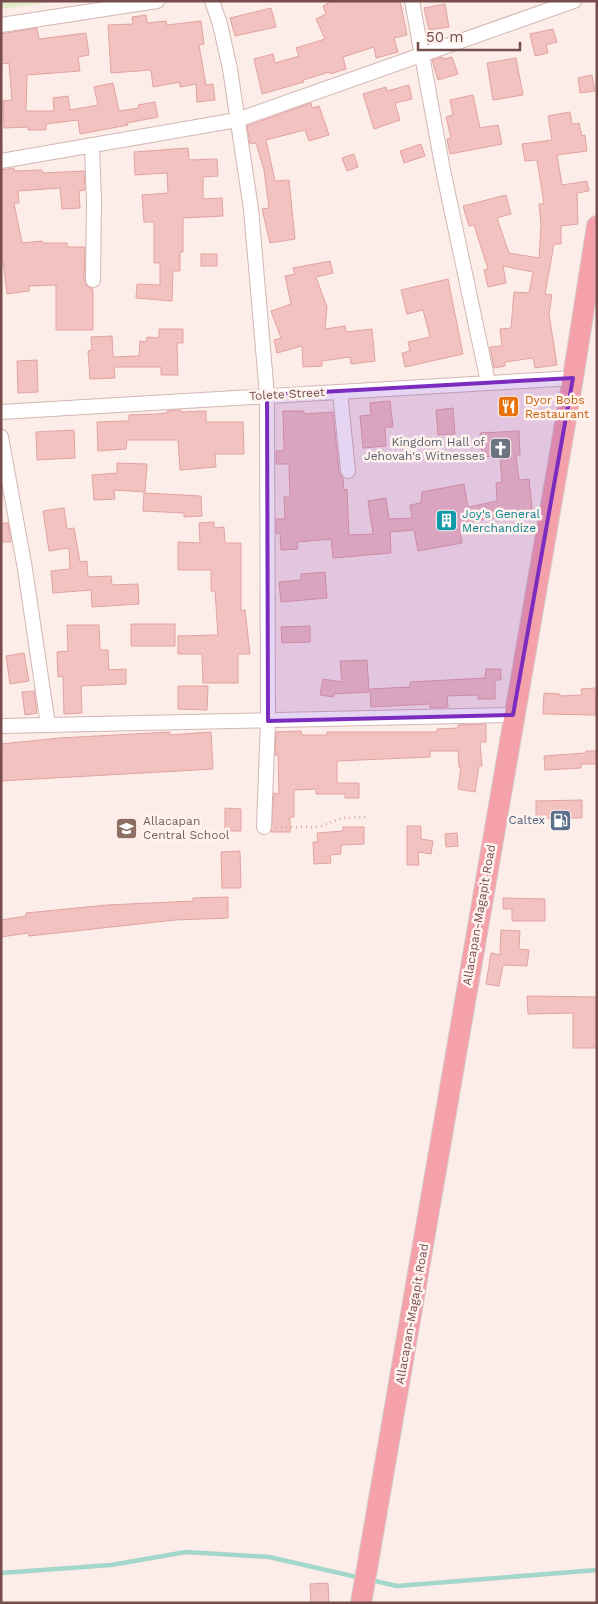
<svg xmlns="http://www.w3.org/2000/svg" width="598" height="1604" font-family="'Work Sans',sans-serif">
  <rect width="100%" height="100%" fill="#fcede8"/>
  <path fill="#e2eac6" d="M1,1H58L1,9Z"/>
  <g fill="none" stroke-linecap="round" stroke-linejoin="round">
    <path stroke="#a3d7cc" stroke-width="4.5" d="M1,1573L111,1565L186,1552L269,1557L361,1578
      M371,1580L397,1586L597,1570"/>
  </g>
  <path fill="#f1c2c0" stroke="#e3a2a1" d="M332,1H400L407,35L394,38L398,52L376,58L374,47L343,57L346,69L330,74L329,72L303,80L304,82L262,94L254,59L273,54L275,63L299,56L296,48L325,39L316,19L326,14L323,6Z
    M445,4L449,27L429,30L424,8Z
    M271,8L276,27L235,36L230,18Z
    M146,15L147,23L166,21L167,25L201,21L204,44L199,45L206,85L213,84L215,100L197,102L196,84L180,87V82L153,87L151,70L111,73L108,25L133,24L132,17Z
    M37,28L39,39L86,33L89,55L78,57L80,71L27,75L26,111H54L53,98L68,96L70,110L98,105L94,87L113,83L119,111L139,108L138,105L155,102L158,117L127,123L128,125L80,134L78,120L46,124V130H28V127L4,128L3,101L12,100L9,63L1,64V34Z
    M553,29L557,42L546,45L548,53L535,56L530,34Z
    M443,57L444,59L452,57L458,74L438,80L432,60Z
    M516,58L523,95L493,100L487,63Z
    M592,75L595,91L580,93L578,78Z
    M409,85L412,99L395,103L400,120L374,129L363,94L386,87L387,91Z
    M473,95L480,128L498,125L502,144L450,154L447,139L451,138L446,117L453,115L450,100Z
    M311,103L312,108L319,106L329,135L309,141L305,130L266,140L275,181L289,180L295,239L270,243L262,209L269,208L264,170L256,143L250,144L247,126Z
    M570,112L572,124L579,123L582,136L585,135L587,151L557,155L562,185L587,181L589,191L577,193L578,224L561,226V244H554L545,294L552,295L549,314L557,365L535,368L533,358L505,362V366L494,368L490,347L502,346L500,329L511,328L514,292L529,293L533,272L503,266L506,283L488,287L484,270L488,269L474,225L469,226L463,206L506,195L511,214L497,218L509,253L539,258L541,225L539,204H544L537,160L525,161L522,144L552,140L548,116Z
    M421,144L425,156L404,163L400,151Z
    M188,148L189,160L217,159L218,176L203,177V199L222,198L223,216L183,218V252H180V271H173L172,301L136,298L137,284L160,285V263H154V222H144L142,195L168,193L167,173L135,175L134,152Z
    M354,154L358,167L347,171L342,158Z
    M14,168V171L42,170L43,173L84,171L85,190L79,191L80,208L62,209L60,188L18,191L19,203H14L22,243L42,241L43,243H67V247H85L84,280L88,287L93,289V330H56V285L29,286V291L7,294L3,260L1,261V170Z
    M201,254H217V266H201Z
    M330,261L333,273L316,277L327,307L325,329L345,326L346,332L372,329L375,361L351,364L350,357L322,361V366L303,367L302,346L277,353L274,340L281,338L271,311L291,304L285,276L295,274L293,268Z
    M448,279L463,354L405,367L402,353L410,351L408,342L430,337L423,310L407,314L401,290Z
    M159,329H183V343H177L178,375H161V367H114L115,378L90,379L88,351L92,350L91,337L112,336L113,357L139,356L140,341L146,342L147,337L159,338Z
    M37,360L38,392L18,393L17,361Z
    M390,401L393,427H385L386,446L363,448L360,416L371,415L370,403Z
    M453,408L455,434L438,435L436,410Z
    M181,410V412L206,411V422H243L244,454H215L216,467L180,470L178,440H127L126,449L98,451L97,422L129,421V415L158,414L167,413V411Z
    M283,411H304V414L333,412L339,472L343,478L344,490L347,489L349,535L373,534L368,501L386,498L389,519L412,518L410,505L421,503L422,492L464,484L468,507L497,501L496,483L502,482L500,456L482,457L480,433L519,431L520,455H516L519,480L529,479L532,509L497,512L498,517L459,524L462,543L418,551L414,530L390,532L391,553L333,558L331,539L297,542L298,549L281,550L280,533L276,534V519H285L284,497H290L289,464H276V451H284Z
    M74,430L75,458L37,460L36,432Z
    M117,463L147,464L145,492L114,490L115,499L94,500L92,475L117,473Z
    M144,493L201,496L202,516L184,517V513L143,511Z
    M64,508L67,529L74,528L80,562L87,561L88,577L111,576L112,585L138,584L139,604L92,607L91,590L53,593L51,571L70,569L69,548L49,551L43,511Z
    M214,522V528L224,527L225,543H241V611L245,610L250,654H238V683H203L202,654H178V636L218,635L215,591H211V570H178V542L200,543L199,523Z
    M1,523H8L11,542H1Z
    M325,572L327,598L281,602L279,582L301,580V574Z
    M131,624H175V646H131Z
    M67,625H99L100,650H108L109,670L126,669V684L81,686L82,713L64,714L63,676L58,677L57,652L68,651Z
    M310,626V642L282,643L281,627Z
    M24,653L29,681L10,684L6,656Z
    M367,660L369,692L334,694L333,697L320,695L323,679L342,682L340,661Z
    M486,669H501V680H495V699H478V695L447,696L448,707L430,708V704L371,707L370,689L410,687V682L485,678Z
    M178,686H208L207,710L178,709Z
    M595,688L596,715L543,714L544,693L560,694V696L582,695L581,689Z
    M34,691L37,713L25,715L22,692Z
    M486,724V742H480L482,766H479L475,792L458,789L461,767H459L458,751H430V757L337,761V783H359V798H345V794H316V789L294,790V817H290V832H271L274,793L279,794L278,755H275L276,732L301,731L302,735H327V732H437V729L458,728V725Z
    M170,732V735L211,732L213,769L1,781V744L60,738Z
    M586,751H597V764H581V768L545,770L544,756L586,753Z
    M582,800V818H536V801Z
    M225,808L241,809V831H225Z
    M407,826H421V839L433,841L431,854L418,852L419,865H407Z
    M343,827H364V844L341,845V854L330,855L331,863L314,864L313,842H318L317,833L343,831Z
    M457,833L458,846L446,847L445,834Z
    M240,851L241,888H222L221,852Z
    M228,897V918L175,920L29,936L28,933L1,937V920L26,916V913L107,905L193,901V898Z
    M503,898L545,899V921H512V909H503Z
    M501,930L520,931L519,949L529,950L527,966L503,965L499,986L486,984L491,953L500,955Z
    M527,996L597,997V1048H573V1013L528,1014Z
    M328,1583L329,1603H311L310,1584Z"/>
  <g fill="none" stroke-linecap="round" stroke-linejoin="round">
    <defs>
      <path id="minor" d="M212,1L220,24L230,69L251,209L267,395L268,721L264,827
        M412,1L443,170L488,382
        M1,25L157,1
        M92,147L94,200L93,280
        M1,161L237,120L574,1
        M340,392L348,471
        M1,412L573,378
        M1,437L25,569L48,725
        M1,726L513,715"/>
      <path id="highway" d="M361,1603L573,378L597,226"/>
    </defs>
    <use href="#minor" stroke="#d3b6b3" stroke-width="16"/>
    <use href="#highway" stroke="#d6c9ca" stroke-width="22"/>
    <path stroke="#d6a4a3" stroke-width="2.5" stroke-dasharray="1 4" stroke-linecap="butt" d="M276,827H319L342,818L367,817"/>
    <use href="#minor" stroke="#fff" stroke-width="14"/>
    <use href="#highway" stroke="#f5a1aa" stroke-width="20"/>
  </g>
  <path fill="#7b2cbf" fill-opacity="0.2" stroke="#7b2cbf" stroke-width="4" stroke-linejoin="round" d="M573,378L513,715L268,721L267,395Z"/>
  <defs>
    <symbol id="restaurant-square" viewBox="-11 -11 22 22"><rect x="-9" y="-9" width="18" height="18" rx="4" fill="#e8710a" stroke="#fff3ef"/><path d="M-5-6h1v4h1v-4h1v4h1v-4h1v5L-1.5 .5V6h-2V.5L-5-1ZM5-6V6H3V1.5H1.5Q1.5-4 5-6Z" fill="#fff"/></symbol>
    <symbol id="church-square" viewBox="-11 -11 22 22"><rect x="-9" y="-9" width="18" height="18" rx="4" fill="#6b7280" stroke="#fff3ef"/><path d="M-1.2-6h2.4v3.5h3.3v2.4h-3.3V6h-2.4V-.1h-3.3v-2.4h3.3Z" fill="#fff"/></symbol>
    <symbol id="building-square" viewBox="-11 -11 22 22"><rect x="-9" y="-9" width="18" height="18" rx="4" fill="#0f9aa8" stroke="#fff3ef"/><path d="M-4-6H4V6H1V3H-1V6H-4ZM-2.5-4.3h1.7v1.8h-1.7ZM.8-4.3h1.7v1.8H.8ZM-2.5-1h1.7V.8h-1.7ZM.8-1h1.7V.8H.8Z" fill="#fff"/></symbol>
    <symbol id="fuel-square" viewBox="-11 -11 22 22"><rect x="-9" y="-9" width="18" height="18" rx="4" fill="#5c6f8a" stroke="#fff3ef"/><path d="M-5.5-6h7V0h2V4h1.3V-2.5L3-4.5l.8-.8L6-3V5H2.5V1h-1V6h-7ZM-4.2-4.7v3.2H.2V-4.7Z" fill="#fff"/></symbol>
    <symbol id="school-square" viewBox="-11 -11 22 22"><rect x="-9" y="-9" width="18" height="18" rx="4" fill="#8d6e63" stroke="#fff3ef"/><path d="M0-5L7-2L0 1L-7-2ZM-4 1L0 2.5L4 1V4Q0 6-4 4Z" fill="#fff"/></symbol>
  </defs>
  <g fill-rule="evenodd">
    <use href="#restaurant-square" x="496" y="394" width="25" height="25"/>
    <use href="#church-square" x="488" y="436" width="25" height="25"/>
    <use href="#building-square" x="434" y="508" width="25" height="25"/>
    <use href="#fuel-square" x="548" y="808" width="25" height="25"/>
    <use href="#school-square" x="114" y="816" width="25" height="25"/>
  </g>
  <g text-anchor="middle" stroke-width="5" stroke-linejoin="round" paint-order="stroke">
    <g font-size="12" fill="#764c4d" stroke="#fff3ef">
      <text transform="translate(287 394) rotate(-3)" y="4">Tolete Street</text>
      <text transform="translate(479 915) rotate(-80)" y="4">Allacapan-Magapit Road</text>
      <text transform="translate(412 1314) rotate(-80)" y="4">Allacapan-Magapit Road</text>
    </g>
    <g font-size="12" fill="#c56008" stroke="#fff3ef" text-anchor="start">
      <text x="525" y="404">Dyor Bobs<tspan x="525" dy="14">Restaurant</tspan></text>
    </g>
    <g font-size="12" fill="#5b616d" stroke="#fff3ef" text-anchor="end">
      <text x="485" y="446">Kingdom Hall of<tspan x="485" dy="14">Jehovah's Witnesses</tspan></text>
    </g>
    <g font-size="12" fill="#0d838f" stroke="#fff3ef" text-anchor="start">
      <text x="462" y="518">Joy's General<tspan x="462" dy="14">Merchandize</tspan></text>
    </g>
    <g font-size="12" fill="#4e5e75" stroke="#fff3ef" text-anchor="end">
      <text x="545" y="824">Caltex</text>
    </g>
    <g font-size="12" fill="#785e54" stroke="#fff3ef" text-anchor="start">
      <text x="143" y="825">Allacapan<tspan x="143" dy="14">Central School</tspan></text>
    </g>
  </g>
  <rect width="598" height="1604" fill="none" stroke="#764c4d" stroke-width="5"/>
  <path d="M418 42v8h102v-8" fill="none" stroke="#764c4d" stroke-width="2.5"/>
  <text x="426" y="42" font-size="15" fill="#764c4d" stroke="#fff3ef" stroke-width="4" paint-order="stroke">50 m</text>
</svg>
